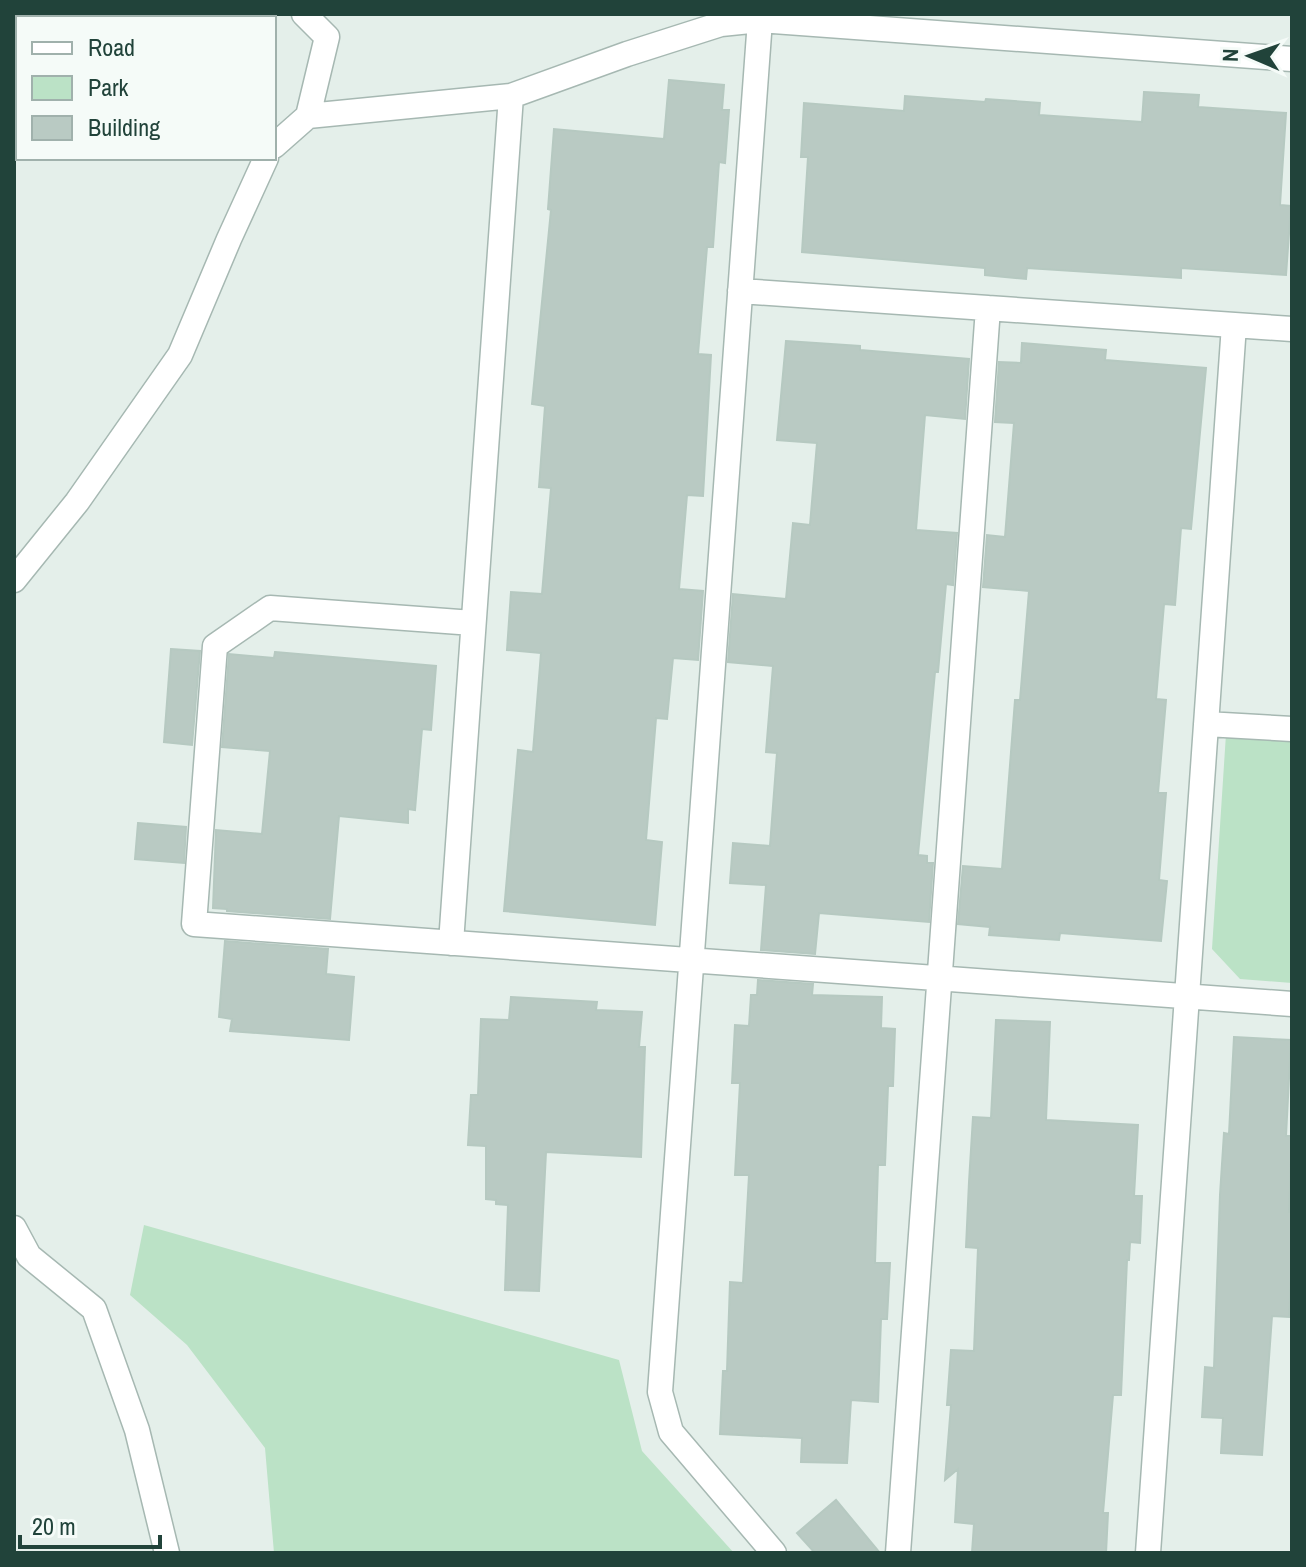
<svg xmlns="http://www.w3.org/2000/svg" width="1306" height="1567" font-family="'Archivo Narrow',sans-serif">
  <rect width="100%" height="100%" fill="#e4efea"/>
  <path fill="#bbe2c6" d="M1226,734L1292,739V983L1240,979L1212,949Z
    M144,1225L619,1360L642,1451L734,1553H274L265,1448L187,1345L130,1295Z"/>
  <path fill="#b9cac3" stroke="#b6c9c1" stroke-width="2" d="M669,80L724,85L722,110H729L725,163L719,162L713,247H707L698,354L711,355L703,496L687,495L679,589L703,591L698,660L673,658L667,719L656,718L646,840L662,842L655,925L504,911L518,750L533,752L541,653L507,650L511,592L542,594L551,488L539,487L545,406L532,404L551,210L548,209L554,129L664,139Z
    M1144,92L1199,95L1198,107L1286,113L1280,205L1291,206L1286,275L1181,268V278L1027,268L1026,279L985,275V268L802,252L808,157H801L804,103L904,111L905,96L985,102L986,99L1040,103L1039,115L1142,122Z
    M786,341L860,346V350L969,359L965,419L925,415L916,530L957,533L953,585L946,584L938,672H935L918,855L927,856V863H933L929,922L819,913L815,954L761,950L766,885L730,883L733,843L770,846L777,753L766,752L773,666L728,662L733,594L786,599L793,523L810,525L817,443L777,440Z
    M1022,343L1106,350L1105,360L1206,368L1191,529L1181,528L1175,605L1164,604L1156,699L1166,700L1158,793H1166L1159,880L1167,881L1161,941L1060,933L1059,940L989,935L990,927L958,924L963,866L1002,869L1015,700H1020L1029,591L983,587L987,535L1005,537L1014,423L995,422L999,362L1021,363Z
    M171,649L200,651L192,745L164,742Z
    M275,652L436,666L431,730L422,729L415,810L408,809V823L339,816L330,919L227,911V909L213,908L216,830L262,834L270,751L222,747L229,654L274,658Z
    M138,823L186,827L184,863L135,859Z
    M225,941L328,949L326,974L354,977L349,1040L230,1031L232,1019L219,1017Z
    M758,980L813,984L812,995L882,997L881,1028L895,1029L893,1086H888L885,1165H878L875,1263H890L887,1319H881L878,1402L851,1400L847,1463L801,1462L802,1438L720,1434L723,1371H727L730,1282L743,1283L749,1175H735L740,1083H732L735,1025L749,1026L751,995H757Z
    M511,997L597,1002L596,1010L642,1012L639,1047H645L641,1157L546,1152L539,1291L505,1290L508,1205L496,1204V1200L486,1199V1146L468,1145L471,1095H478L481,1019L509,1020Z
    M996,1020L1050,1022L1046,1120L1138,1125L1134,1196H1142L1140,1243L1130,1242L1129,1260H1127L1121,1395H1113L1103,1513H1108L1106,1553H972L974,1524L955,1522L958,1469L945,1480L951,1405H947L951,1350L974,1351L978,1248L966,1247L969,1182L973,1117L991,1118Z
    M1234,1037L1291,1040L1286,1136H1292L1289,1212H1292V1260L1289,1317L1272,1316L1262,1455L1221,1453L1223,1418L1202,1417L1205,1367L1214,1368L1220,1195L1224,1133L1229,1134Z
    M836,1500L880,1553H815L797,1533Z"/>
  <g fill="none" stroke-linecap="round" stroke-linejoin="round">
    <defs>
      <path id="minor" d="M760,20L660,1392L671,1432L774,1553
        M308,116L511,96L627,54L721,24L760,20L1292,59
        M274,146L308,116L327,37L304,14
        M740,291L1292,329
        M14,580L77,502L180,355L229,239L266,158
        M473,623L270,608L215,646L194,924L1292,1004
        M1206,724L1292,729
        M451,943L511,96
        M14,1228L29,1256L94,1309L137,1430L167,1553
        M898,1553L988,308
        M1148,1553L1234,325"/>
    </defs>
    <use href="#minor" stroke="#a6b8b2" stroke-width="27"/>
    <use href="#minor" stroke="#fff" stroke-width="24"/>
  </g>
  <rect width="1306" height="1567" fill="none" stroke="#21433a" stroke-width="32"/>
  <rect x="16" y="16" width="260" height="144" fill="#f5fbf8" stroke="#a0b1ac" stroke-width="2"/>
  <rect x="32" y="42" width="40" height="12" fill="#ffffff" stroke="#a0b1ac" stroke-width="2"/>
  <text x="88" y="56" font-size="24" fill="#21433a">Road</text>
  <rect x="32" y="76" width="40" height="24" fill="#bbe2c6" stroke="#a0b1ac" stroke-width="2"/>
  <text x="88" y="96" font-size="24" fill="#21433a">Park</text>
  <rect x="32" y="116" width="40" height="24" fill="#b9cac3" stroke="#a0b1ac" stroke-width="2"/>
  <text x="88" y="136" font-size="24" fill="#21433a">Building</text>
  <g transform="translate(1250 56) rotate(272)" stroke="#f5fbf8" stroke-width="6" paint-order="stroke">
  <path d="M0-6L14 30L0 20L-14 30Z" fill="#21433a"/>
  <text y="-12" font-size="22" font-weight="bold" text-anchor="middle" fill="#21433a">N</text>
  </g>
  <path d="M20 1535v12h140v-12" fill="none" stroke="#21433a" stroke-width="4"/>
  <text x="32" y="1535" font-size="24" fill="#21433a" stroke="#f5fbf8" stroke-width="6" paint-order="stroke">20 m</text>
</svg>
